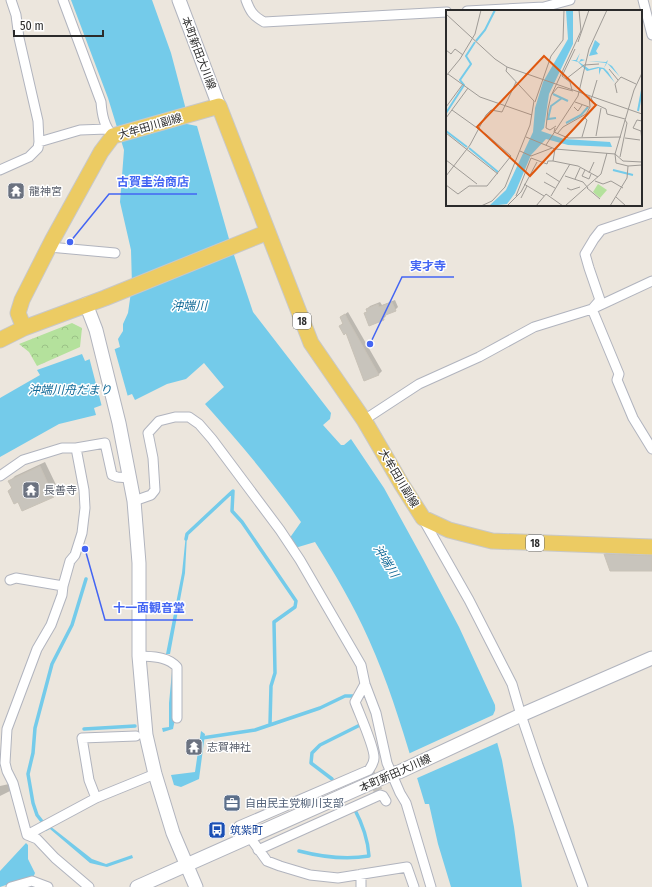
<svg xmlns="http://www.w3.org/2000/svg" width="652" height="887" font-family="'Fira Sans Condensed','Noto Sans JP',sans-serif">
  <defs>
    <pattern id="park-crowns" width="20" height="18" patternUnits="userSpaceOnUse"><rect width="20" height="18" fill="#b4e19c"/><path d="M2 6a3 3 0 1 1 6 0M12 15a3 3 0 1 1 6 0" fill="none" stroke="#9bc187"/></pattern>
  </defs>
  <rect width="100%" height="100%" fill="#ece6dd"/>
  <path fill="url(#park-crowns)" d="M72,323L82,328L80,347L37,366L29,352L19,344Z"/>
  <path fill="#74cbea" d="M71,0H152L171,53L185,106L184,119L187,124L197,126L231,246L253,312L331,413L330,419L323,425L341,445H344L351,439L384,488L423,559L459,627L495,705L497,742L502,760L514,827L522,887H451L438,844L429,804H425C408,749 393,693 369,640C354,606 335,574 315,542L295,548L289,539L301,522C271,480 239,442 205,404L224,387L204,363L186,379L167,384L135,400L132,394L94,408L96,415L59,424L0,457V398L40,375L37,370L82,354L85,361L120,347L118,339L123,331V324L128,313L132,285L131,250L120,202L124,150L108,98Z
    M186,534L187,535L185,573L170,654H166L182,573Z
    M172,672H175V719L173,729L163,732L162,728L169,727V703Z
    M201,731L205,734L199,779L181,787L174,785L171,775L195,772Z
    M50,826L92,859L106,864L132,855L133,858L107,867L90,863L50,829L46,831L44,829Z
    M26,843L28,845V859L35,873L33,878L29,877L0,887V871Z"/>
  <path fill="#ece6dd" d="M114,347L128,397L102,407L89,357Z
    M497,706L499,742L415,779L408,754L493,715Z"/>
  <path fill="#0003" d="M20,183L24,190L14,196L12,188Z
    M395,300L398,307L395,310L385,314L386,316L383,319L366,313L368,311L367,309L370,306L380,302L382,305Z
    M348,312L382,371L379,374L364,379L347,332L340,326L343,323L341,317Z
    M45,462L59,491L53,496L19,501L9,491L12,487L10,481L15,476Z
    M610,549L652,551V570L605,554Z
    M9,784L10,791L0,796V786Z"/>
  <g fill="none" stroke-linecap="round" stroke-linejoin="round">
    <path stroke="#74cbea" stroke-width="3.5" d="M186,539L187,534L233,491L232,511L242,522L296,601L295,607L274,622L275,673L271,686L270,724
      M84,729L135,726
      M202,738L255,730L320,708L345,696H355V697
      M332,779L311,763L312,753L320,745L364,723
      M44,824L37,815L33,803L28,774L33,753L35,728L52,664L72,625L86,579
      M299,851C322,857 346,860 369,856C368,839 362,823 354,808"/>
  </g>
  <path fill="#c8c4bc" stroke="#c8c2b7" d="M19,184L23,192L14,198L9,189Z
    M392,302L396,311L383,316L384,320L369,326L364,313L367,312L366,309L378,304L379,307Z
    M345,314L348,320L379,375L364,381L346,333L344,335L339,326L343,324L340,317Z
    M40,466L54,497L22,511L18,502L14,504L8,491L12,488L8,481Z
    M604,554L652,556V571H610Z"/>
  <g fill="none" stroke-linecap="round" stroke-linejoin="round">
    <path stroke="#c5c1b9" stroke-width="9" stroke-dasharray="9 4.5" stroke-linecap="butt" d="M369,770L380,795"/>
    <defs>
      <path id="street" d="M63,0L101,102C102,115 104,126 113,136
        M246,0C250,11 253,16 264,22L447,12
        M643,0L652,35
        M467,11L544,7L570,0
        M39,142L80,130L107,129
        M0,170L29,157L38,148L39,142L38,121L19,38L16,15L11,0
        M49,247L115,253
        M593,308L600,300L589,268L585,254L594,239L601,230L652,213
        M592,309L619,374L617,380L633,418L652,449
        M364,420L419,384L479,357L534,327L592,309L652,281
        M76,448L84,490L85,508L82,533L75,555L70,561L63,586L62,595L51,625L37,649L7,729L5,763L7,771L13,783L27,835L37,839L55,858L89,887
        M0,476L23,460L62,448H76L105,443L112,475L117,477L130,478
        M134,501L151,495L155,490L153,458L148,433L159,421L175,417H189L199,424L212,439L280,530L300,560L361,665L365,684L376,713L387,763L400,793L406,803L431,887
        M423,519L469,600L512,684L521,715L538,765L583,887
        M10,580L16,578L63,586
        M139,656C153,657 167,656 177,667V718
        M96,798L89,780L82,738L136,736
        M27,835L96,798L155,774
        M249,836L267,861L280,866L310,875L338,878L407,867L414,887
        M240,840L239,826L369,770C371,767 374,762 374,758C375,748 359,713 355,702L365,684
        M258,850L380,795L383,796L386,801
        M361,874V887
        M11,887L32,881L48,887"/>
      <path id="secondary" d="M179,0L219,106
        M86,304L96,330L119,423L134,501L139,563V656L146,735L155,774L173,833L196,887
        M137,887L391,774L399,772L521,715L652,658"/>
      <path id="primary" d="M24,328L18,313L22,300L53,239L101,152L113,136L219,106L311,343L364,420L402,485L423,518L449,530L492,541L652,547
        M0,340L24,328L105,298L268,232"/>
    </defs>
    <use href="#street" stroke="#b1b4be" stroke-width="11"/>
    <use href="#secondary" stroke="#b1b4be" stroke-width="15"/>
    <use href="#primary" stroke="#c8c8c8" stroke-width="17"/>
    <use href="#street" stroke="#fff" stroke-width="9"/>
    <use href="#secondary" stroke="#fff" stroke-width="13"/>
    <use href="#primary" stroke="#eccb63" stroke-width="15"/>
  </g>
  <defs>
    <symbol id="temple-square" viewBox="-11 -11 22 22"><rect x="-9" y="-9" width="18" height="18" rx="4" fill="#6b7280" stroke="#fff"/><path d="M0-6L5-2H3V0L6.5 2.5H4V6H1.5V3h-3V6H-4V2.5H-6.5L-3 0V-2H-5Z" fill="#fff"/></symbol>
    <symbol id="office-square" viewBox="-11 -11 22 22"><rect x="-9" y="-9" width="18" height="18" rx="4" fill="#5c6f8a" stroke="#fff"/><path d="M-6-3h4V-5.5h4V-3h4V5H-6ZM-1-4.5V-3h2v-1.5ZM-6 0V1H6V0Z" fill="#fff"/></symbol>
    <symbol id="bus-square" viewBox="-11 -11 22 22"><rect x="-9" y="-9" width="18" height="18" rx="4" fill="#1a4fb4" stroke="#fff"/><path d="M-5-6H5V4H4V6H2V4H-2V6H-4V4H-5ZM-3.5-4V0h7V-4ZM-3.5 1.2v1.5H-2V1.2ZM2 1.2v1.5H3.5V1.2Z" fill="#fff"/></symbol>
  </defs>
  <g fill-rule="evenodd">
    <use href="#temple-square" x="6" y="181" width="20" height="20"/>
    <use href="#temple-square" x="21" y="480" width="20" height="20"/>
    <use href="#temple-square" x="184" y="737" width="20" height="20"/>
    <use href="#office-square" x="222" y="793" width="20" height="20"/>
    <use href="#bus-square" x="207" y="820" width="20" height="20"/>
  </g>
  <g text-anchor="middle" stroke-width="3" stroke-linejoin="round" paint-order="stroke">
    <g fill="#fff" stroke="#6b6b6b" stroke-width="1">
      <rect x="293" y="313" width="18" height="16" rx="3"/>
      <rect x="526" y="535" width="18" height="16" rx="3"/>
    </g>
    <g font-size="10" font-weight="bold" fill="#2b2b2b">
      <text x="302" y="325">18</text>
      <text x="535" y="547">18</text>
    </g>
    <g font-size="11" fill="#2b2b2b" stroke="#fff">
      <text transform="translate(199 53) rotate(69)" y="4">本町新田大川線</text>
      <text transform="translate(150 126) rotate(-16)" y="4">大牟田川副線</text>
      <text transform="translate(399 478) rotate(59)" y="4">大牟田川副線</text>
      <text transform="translate(395 773) rotate(-24)" y="4">本町新田大川線</text>
    </g>
    <g font-size="11" fill="#5b616d" stroke="#fff" text-anchor="start">
      <text x="29" y="195">龍神宮</text>
      <text x="44" y="494">長善寺</text>
      <text x="207" y="751">志賀神社</text>
    </g>
    <g font-size="11" fill="#4e5e75" stroke="#fff" text-anchor="start">
      <text x="245" y="807">自由民主党柳川支部</text>
    </g>
    <g font-size="11" fill="#164399" stroke="#fff" text-anchor="start">
      <text x="230" y="834">筑紫町</text>
    </g>
    <g font-size="12" font-style="italic" fill="#126a97" stroke="#fff">
      <text x="189" y="310">沖端川</text>
      <text x="70" y="394">沖端川舟だまり</text>
      <text transform="translate(386 561) rotate(58)" y="4">沖端川</text>
    </g>
  </g>
  <g transform="translate(446 10)">
    <rect width="196" height="196" fill="#ece6dd"/>
    <path d="M152,174L161,180L154,188L147,182Z" fill="#b4e19c"/>
    <path d="M120,0H127V34L103,84L98,118L95,121L118,129L164,132L166,137L122,135L100,129L85,145L69,183L61,194L43,196L60,180L87,122L89,98L97,72L122,29ZM149,30L154,34L150,41L152,44L143,46ZM134,43L131,51L133,52L135,49L139,50L133,52L143,59L152,57L158,58L160,53L142,51L160,52L162,50L161,53L166,56L174,67L161,53L158,58L162,62L169,73L157,59H155L153,65V58L141,61L132,52L125,50H130Z" fill="#74cbea"/>
    <path fill="none" stroke="#74cbea" stroke-width="2" d="M30,31L39,20L49,0M107,84L122,91M192,101L196,80M0,103L18,75L14,70L25,54L20,46L29,32M110,108L102,109L105,96L116,88M120,113L135,105L142,97M0,121L21,137M23,138L52,162M167,160L187,165"/>
    <path fill="none" stroke="#9f9b96" stroke-width="1" d="M0,4L49,49L61,57L196,104M132,32L143,0M0,40L5,44L9,39L17,45M163,59L172,70M196,63L188,80L169,144L177,151L196,152M2,64L34,87L86,105M0,66L14,49L29,24L35,0M120,69L138,55L153,54M126,80L124,72L116,66L129,39M171,83L169,74L175,67L190,74M106,84L112,77L127,81M145,87L147,93L160,99L161,104L179,109M146,87L151,70M89,92L105,46L117,30L118,0M129,92L143,97M0,97L17,74M128,97L132,101L136,95M0,108L22,78M196,111L191,110L187,118L195,121L196,132M110,116L104,120L100,118L102,99L105,86L135,21L133,0M109,118L108,122L122,128L175,127M0,123L52,164M111,124L117,117L140,104L144,97L143,86M150,126L155,98M80,127L109,139L169,144L170,153L182,156L181,168L164,196M136,127L141,110L138,107M179,128L194,130M100,135L132,86L143,39L161,0M74,141L85,146L106,138M174,147L181,113L179,110M85,148L101,154L102,151H107L132,156L152,167M0,150L31,174M107,151L109,139M182,156L196,155M139,160L136,166L143,169L145,164M100,163L114,172M143,163L148,152M0,166L24,135L40,105L45,100L56,102L70,72M119,166L137,172L142,178M129,169L134,158M149,171L157,174L165,171L177,178M98,172L109,178M78,174L98,186M0,175L12,184L23,176H41L65,146L41,125L6,100M121,178L125,180L134,177M141,178L154,189M70,186L85,148M105,186L124,154M170,187L180,196M75,188L81,176M35,196L46,191L59,177L84,115L88,91L60,61L61,57M61,196L75,182L91,152M90,196L100,184L117,196M119,196L155,164L161,143"/>
    <path fill="#df570e" fill-opacity="0.15" stroke="#df570e" stroke-width="2" d="M98,46L150,95L84,166L31,117Z"/>
    <rect width="196" height="196" fill="none" stroke="#2b2b2b" stroke-width="2"/>
  </g>
  <path fill="none" stroke="#4365f3" stroke-width="1.5" d="M70 242L109 194H197M370 344L402 277H454M85 549L105 620H193"/>
  <g fill="#4365f3" stroke="#fff" stroke-width="1.5">
    <circle cx="70" cy="242" r="4"/>
    <circle cx="370" cy="344" r="4"/>
    <circle cx="85" cy="549" r="4"/>
  </g>
  <g font-size="12" text-anchor="middle" font-weight="bold" fill="#4365f3" stroke="#fff" stroke-width="3" stroke-linejoin="round" paint-order="stroke">
    <text x="153" y="186">古賀圭治商店</text>
    <text x="428" y="270">実才寺</text>
    <text x="149" y="612">十一面観音堂</text>
  </g>
  <path d="M14 30v6h89v-6" fill="none" stroke="#2b2b2b" stroke-width="2"/>
  <text x="20" y="30" font-size="12" fill="#2b2b2b" stroke="#ffffff" stroke-width="3" paint-order="stroke">50 m</text>
</svg>
